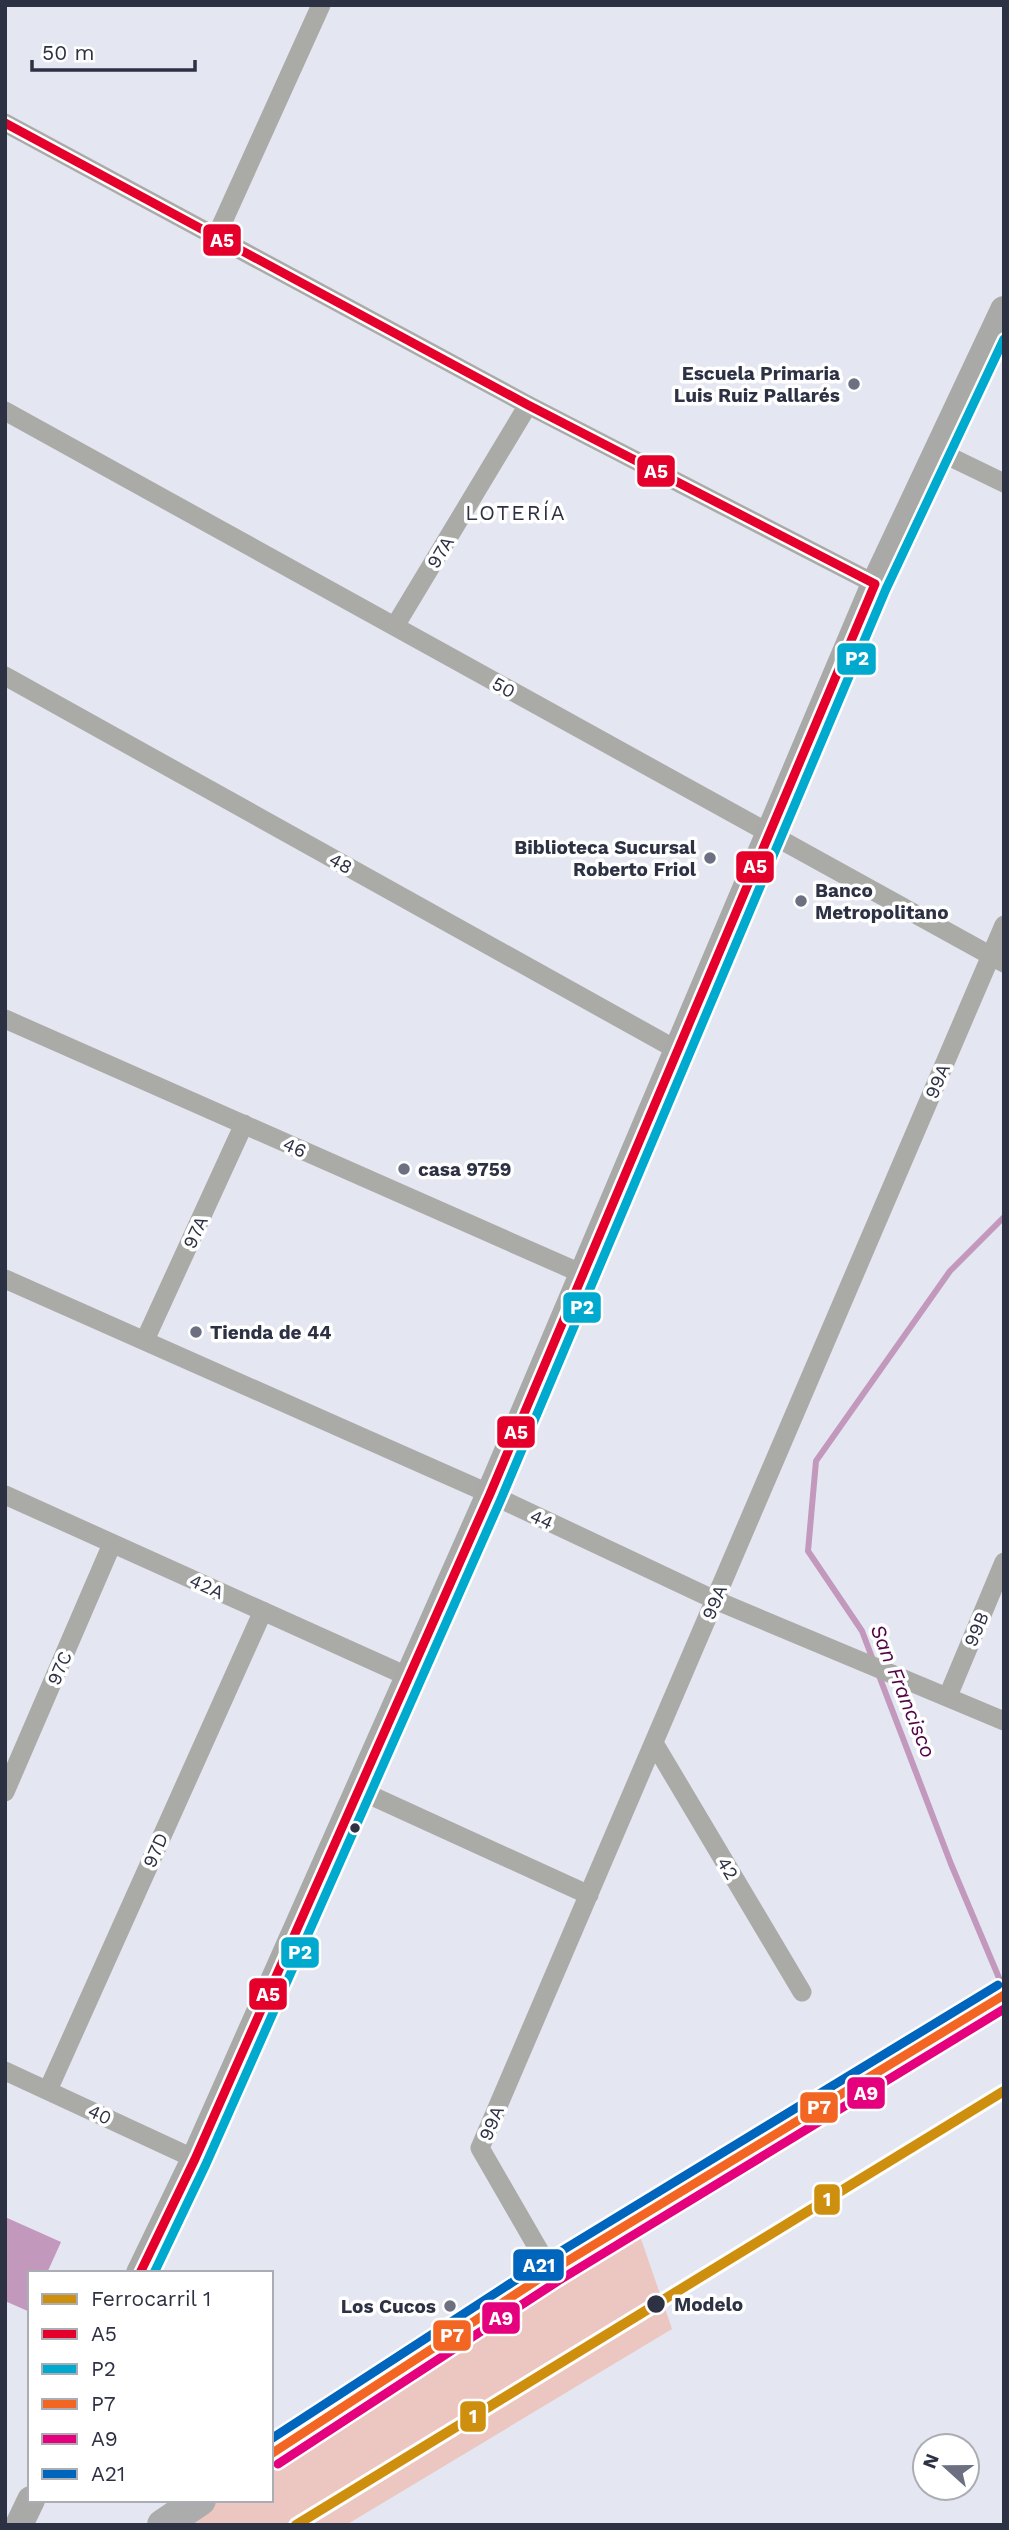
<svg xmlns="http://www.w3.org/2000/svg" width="1009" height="2530" font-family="'Work Sans',sans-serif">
  <rect width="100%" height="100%" fill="#e4e6f1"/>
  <path fill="#ecc6c0" d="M639,2233L672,2329L346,2525H176L215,2500H271V2465Z"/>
  <path fill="#c398bd" d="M5,2217L61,2242L47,2273H30V2312L5,2301Z"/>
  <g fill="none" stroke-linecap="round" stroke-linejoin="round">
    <path stroke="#c398bd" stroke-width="6" d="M873,1660L862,1631L808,1551L816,1461L950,1271L1004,1217
      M878,1673L951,1864L1002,1985"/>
    <path stroke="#aaaaa7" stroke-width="19" d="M5,123L528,405L875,584
      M216,237L321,5
      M5,411L1004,963
      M938,451L1004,483
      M395,626L528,405
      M5,676L677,1050
      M5,1019L585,1275
      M5,1279L490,1494L715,1600L1004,1721
      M145,1340L244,1124
      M5,1495L409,1677
      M948,1696L1004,1562
      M654,1743L802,1992
      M359,1790L589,1895
      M5,1792L112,1544
      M5,2071L195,2159
      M48,2090L263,1611
      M551,2271L480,2148L1004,925"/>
    <path stroke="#a9a9a7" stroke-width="28" d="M140,2273L195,2159L490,1494L875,584L1004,310
      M19,2525L31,2500"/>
    <path stroke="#adacac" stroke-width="32" d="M271,2454L551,2271L1004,1995
      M163,2525L200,2500"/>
    <defs>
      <path id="bus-1" d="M5,123L528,405L875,584
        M140,2273L195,2159L490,1494L875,584"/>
      <path id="bus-2" d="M154,2273L206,2164L501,1499L886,589L1004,339"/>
      <path id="bus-3" d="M271,2454L551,2271L1004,1995"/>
      <path id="bus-4" d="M278,2464L558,2281L1004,2009"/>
      <path id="bus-5" d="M271,2439L545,2261L998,1985"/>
    </defs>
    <use href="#bus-1" stroke="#fff" stroke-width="14"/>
    <use href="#bus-2" stroke="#fff" stroke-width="14"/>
    <use href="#bus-3" stroke="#fff" stroke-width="14"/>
    <use href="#bus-4" stroke="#fff" stroke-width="14"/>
    <use href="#bus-5" stroke="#fff" stroke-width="14"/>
    <use href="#bus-1" stroke="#e4002b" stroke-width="9"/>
    <use href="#bus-2" stroke="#00a9ce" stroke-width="9"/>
    <use href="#bus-3" stroke="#f26522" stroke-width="9"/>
    <use href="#bus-4" stroke="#e5007d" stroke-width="9"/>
    <use href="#bus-5" stroke="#0065bd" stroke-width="9"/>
    <defs>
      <path id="rail-1" d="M296,2525L1004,2091"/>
    </defs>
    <use href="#rail-1" stroke="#fff" stroke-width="16"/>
    <use href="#rail-1" stroke="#cf8f0e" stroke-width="10"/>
  </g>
  <g fill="#6d7081" stroke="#fff" stroke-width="2.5">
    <circle cx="854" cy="384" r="7"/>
    <circle cx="710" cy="858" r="7"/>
    <circle cx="801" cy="901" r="7"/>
    <circle cx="404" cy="1169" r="7"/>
    <circle cx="196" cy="1332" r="7"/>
    <circle cx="450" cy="2306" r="7"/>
  </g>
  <g fill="#2d3144" stroke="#fff" stroke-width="2.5">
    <circle cx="355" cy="1828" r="6"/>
    <circle cx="656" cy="2304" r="10"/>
  </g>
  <g text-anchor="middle" stroke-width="7" stroke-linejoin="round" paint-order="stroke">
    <g font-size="19" font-weight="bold" fill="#2d3144" stroke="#fff" text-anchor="end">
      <text x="840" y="380">Escuela Primaria<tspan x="840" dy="22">Luis Ruiz Pallarés</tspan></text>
      <text x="696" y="854">Biblioteca Sucursal<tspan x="696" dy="22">Roberto Friol</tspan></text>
      <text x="815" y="897" text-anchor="start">Banco<tspan x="815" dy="22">Metropolitano</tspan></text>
      <text x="418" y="1176" text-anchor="start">casa 9759</text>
      <text x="210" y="1339" text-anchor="start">Tienda de 44</text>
      <text x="436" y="2313">Los Cucos</text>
    </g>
    <g font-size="19" fill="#2d3144" stroke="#fff">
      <text transform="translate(440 552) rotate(-59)" y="7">97A</text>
      <text transform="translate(504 687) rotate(29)" y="7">50</text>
      <text transform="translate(341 863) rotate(29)" y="7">48</text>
      <text transform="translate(937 1081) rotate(-67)" y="7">99A</text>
      <text transform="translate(295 1147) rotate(24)" y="7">46</text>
      <text transform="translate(195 1232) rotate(-65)" y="7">97A</text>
      <text transform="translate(542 1519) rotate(25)" y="7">44</text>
      <text transform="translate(207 1586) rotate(24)" y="7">42A</text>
      <text transform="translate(714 1602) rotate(-67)" y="7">99A</text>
      <text transform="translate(976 1629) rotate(-67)" y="7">99B</text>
      <text transform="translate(59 1668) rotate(-67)" y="7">97C</text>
      <text transform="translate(155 1850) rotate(-66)" y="7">97D</text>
      <text transform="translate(728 1868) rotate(59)" y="7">42</text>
      <text transform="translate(100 2114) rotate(25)" y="7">40</text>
      <text transform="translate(491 2123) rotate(-67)" y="7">99A</text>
    </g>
    <g font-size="19" font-weight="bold" fill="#2d3144" stroke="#fff" text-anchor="start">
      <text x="674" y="2311">Modelo</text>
    </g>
    <g font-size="21" letter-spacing="2" fill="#2d3144" stroke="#fff">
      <text x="516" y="520">LOTERÍA</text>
    </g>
    <g font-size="21" font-style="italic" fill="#520247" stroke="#fff">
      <text transform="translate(903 1691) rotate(68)" y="7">San Francisco</text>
    </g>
  </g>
  <g stroke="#fff" stroke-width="2.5">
    <rect x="202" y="223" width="40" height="34" rx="7" fill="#e4002b"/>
    <rect x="636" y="454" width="40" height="34" rx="7" fill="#e4002b"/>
    <rect x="836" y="642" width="41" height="34" rx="7" fill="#00a9ce"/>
    <rect x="735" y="850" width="40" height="34" rx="7" fill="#e4002b"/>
    <rect x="562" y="1291" width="40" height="33" rx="7" fill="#00a9ce"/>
    <rect x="496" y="1415" width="40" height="34" rx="7" fill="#e4002b"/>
    <rect x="280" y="1936" width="40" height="33" rx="7" fill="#00a9ce"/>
    <rect x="248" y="1977" width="40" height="34" rx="7" fill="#e4002b"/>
    <rect x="846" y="2076" width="40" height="34" rx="7" fill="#e5007d"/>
    <rect x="799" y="2091" width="40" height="33" rx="7" fill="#f26522"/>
    <rect x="813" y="2183" width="28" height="33" rx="7" fill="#cf8f0e"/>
    <rect x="512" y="2248" width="53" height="34" rx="7" fill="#0065bd"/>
    <rect x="481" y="2301" width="40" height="34" rx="7" fill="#e5007d"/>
    <rect x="432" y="2319" width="40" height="33" rx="7" fill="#f26522"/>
    <rect x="459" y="2400" width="28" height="33" rx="7" fill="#cf8f0e"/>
  </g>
  <g font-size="19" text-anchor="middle" font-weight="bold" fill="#fff">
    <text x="222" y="247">A5</text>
    <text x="656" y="478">A5</text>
    <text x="857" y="665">P2</text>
    <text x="755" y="873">A5</text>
    <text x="582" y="1314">P2</text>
    <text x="516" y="1439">A5</text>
    <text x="300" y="1959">P2</text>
    <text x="268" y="2001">A5</text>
    <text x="866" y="2100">A9</text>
    <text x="819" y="2114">P7</text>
    <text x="827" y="2206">1</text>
    <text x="539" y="2272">A21</text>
    <text x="501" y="2325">A9</text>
    <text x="452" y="2342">P7</text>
    <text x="473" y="2423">1</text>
  </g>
  <rect width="1009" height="2530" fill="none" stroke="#2d3144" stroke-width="14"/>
  <rect x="28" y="2271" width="245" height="231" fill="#ffffff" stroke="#abadb4" stroke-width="2"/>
  <rect x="42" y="2294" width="35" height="10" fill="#cf8f0e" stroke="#abadb4" stroke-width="2"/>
  <text x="91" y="2306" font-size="21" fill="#2d3144">Ferrocarril 1</text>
  <rect x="42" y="2329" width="35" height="10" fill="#e4002b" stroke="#abadb4" stroke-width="2"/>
  <text x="91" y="2341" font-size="21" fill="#2d3144">A5</text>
  <rect x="42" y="2364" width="35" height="10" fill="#00a9ce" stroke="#abadb4" stroke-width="2"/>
  <text x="91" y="2376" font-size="21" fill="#2d3144">P2</text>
  <rect x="42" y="2399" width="35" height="10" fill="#f26522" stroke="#abadb4" stroke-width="2"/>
  <text x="91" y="2411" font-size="21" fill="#2d3144">P7</text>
  <rect x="42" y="2434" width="35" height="10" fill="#e5007d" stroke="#abadb4" stroke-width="2"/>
  <text x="91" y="2446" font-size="21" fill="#2d3144">A9</text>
  <rect x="42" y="2469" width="35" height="10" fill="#0065bd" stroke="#abadb4" stroke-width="2"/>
  <text x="91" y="2481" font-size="21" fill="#2d3144">A21</text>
  <g transform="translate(946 2467) rotate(291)"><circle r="33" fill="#ffffff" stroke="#abadb4" stroke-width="2"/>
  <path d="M0-5L12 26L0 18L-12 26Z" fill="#6d7081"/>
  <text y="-10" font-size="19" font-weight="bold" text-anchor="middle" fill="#2d3144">N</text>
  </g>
  <path d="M32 60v10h163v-10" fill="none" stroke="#2d3144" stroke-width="3.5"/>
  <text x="42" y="60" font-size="21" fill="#2d3144" stroke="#ffffff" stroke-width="5" paint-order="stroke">50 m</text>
</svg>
